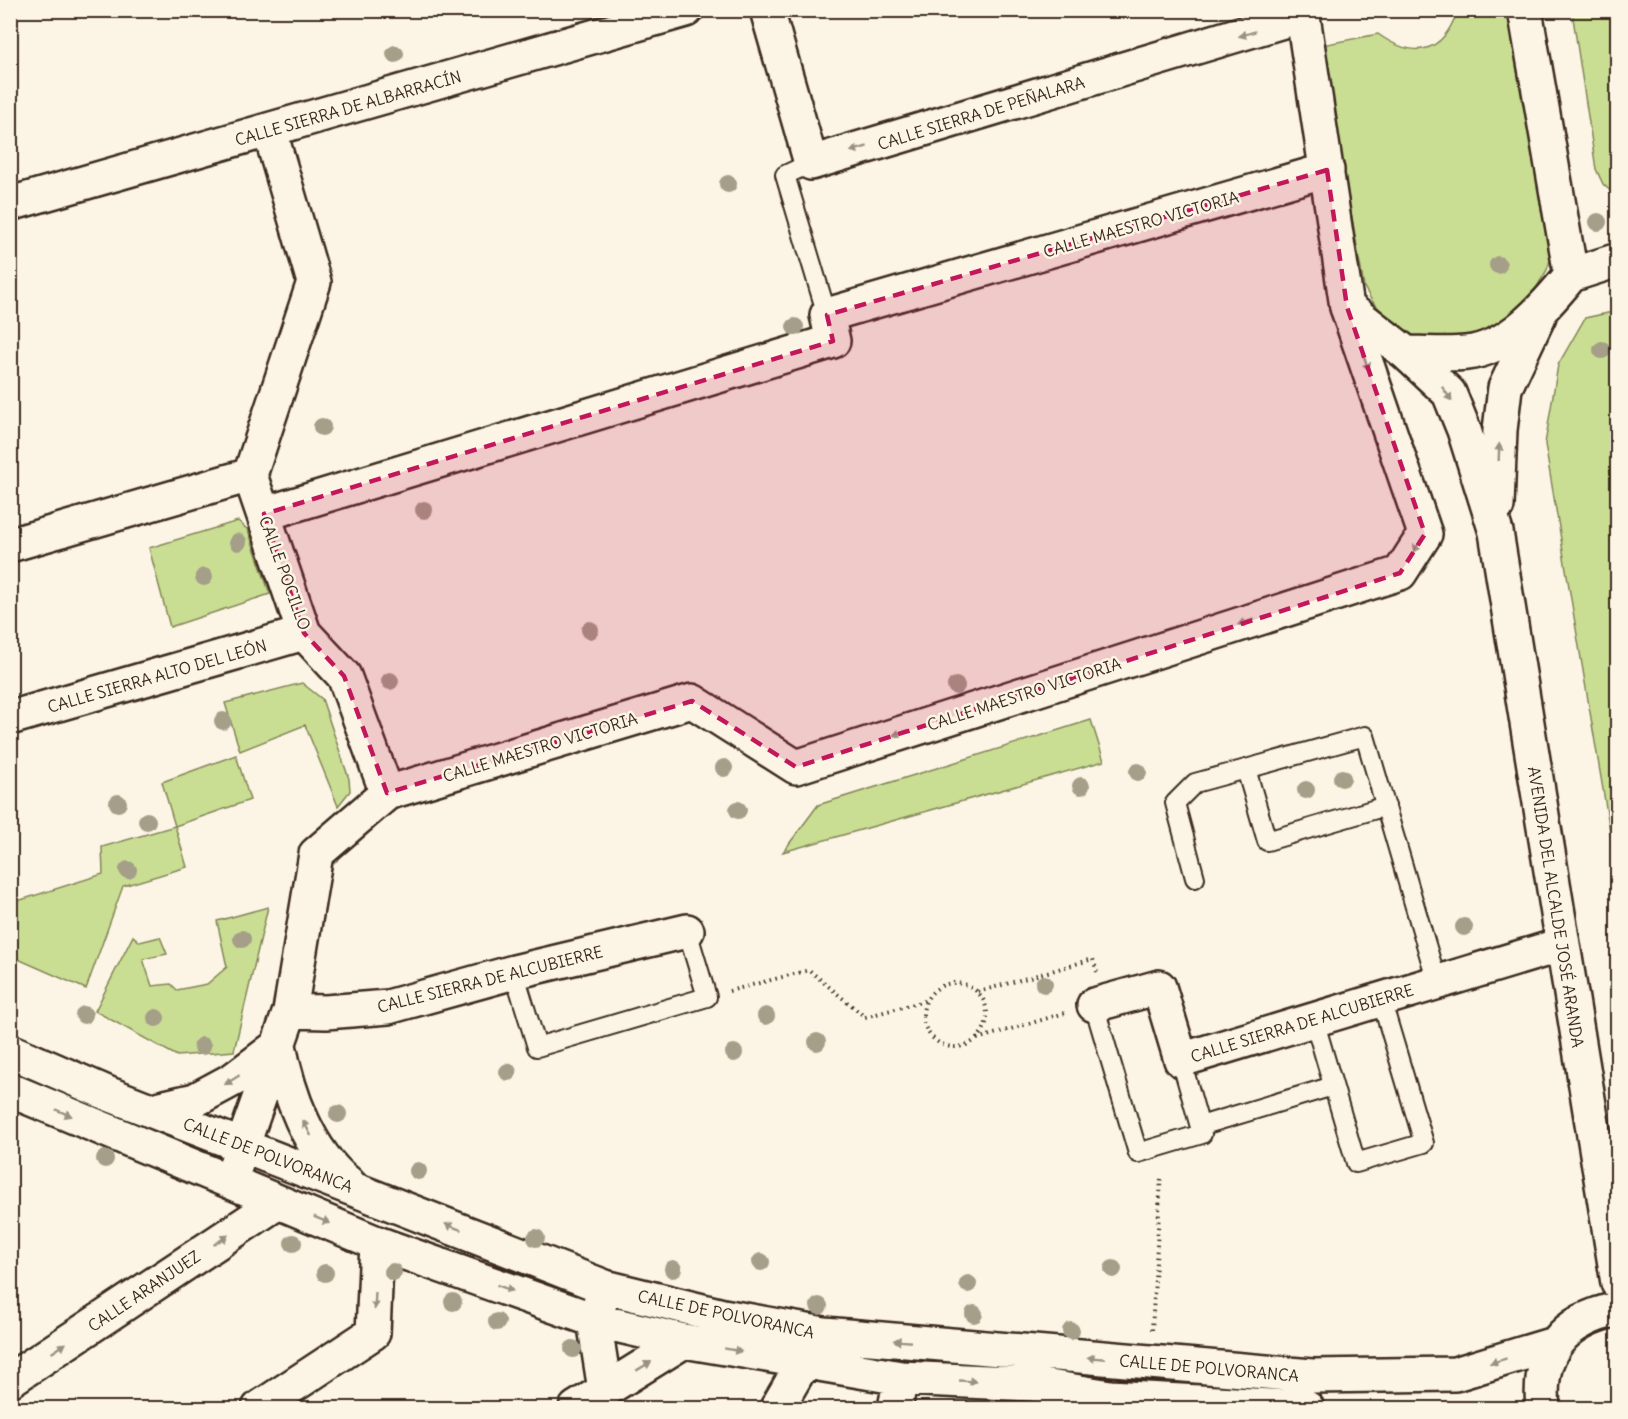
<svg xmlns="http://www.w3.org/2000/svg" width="1628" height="1419" font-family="Delius,sans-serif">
  <rect width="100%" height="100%" fill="#fcf5e5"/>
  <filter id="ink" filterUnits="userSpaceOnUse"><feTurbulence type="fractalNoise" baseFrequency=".0167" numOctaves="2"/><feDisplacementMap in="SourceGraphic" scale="12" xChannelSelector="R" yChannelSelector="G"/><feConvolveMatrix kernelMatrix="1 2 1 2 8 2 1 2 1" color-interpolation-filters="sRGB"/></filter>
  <g filter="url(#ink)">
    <path fill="#c9de93" stroke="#828458" stroke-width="1.5" d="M1512,11L1552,254L1547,270L1529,300L1486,337L1424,340L1404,331L1387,317L1372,301L1364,287L1322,45L1378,34C1413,59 1442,55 1457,12Z
      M1572,11H1617V197L1603,184L1596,169Z
      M1617,311H1618L1617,873L1545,444L1558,365L1585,318Z
      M238,521L248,530L270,594L170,627L149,548Z
      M302,683L322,699L349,779L350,791L338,806L305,725L240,751L225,703Z
      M1091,720L1104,761L783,852L818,805Z
      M236,755L250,800L175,826L187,867L123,886L86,989L11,956V903L103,874L102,847L175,826L162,782Z
      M268,907L234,1051L177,1056L95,1011L133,936L140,942L160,937L167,954L143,959L152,986L171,984L177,990L207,984L227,967L217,921Z"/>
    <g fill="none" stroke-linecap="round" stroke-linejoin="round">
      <defs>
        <path id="lane" d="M811,163L785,175L827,315
          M1386,806L1267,841L1246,769L1365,736L1437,982
          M1195,878L1175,803L1195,783L1246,769
          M514,972L537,1047L707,997L687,931
          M1094,1005L1138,1153L1202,1134L1181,1060
          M1314,1020L1356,1163L1424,1143L1381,999
          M1200,1126L1333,1086"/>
        <path id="street" d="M767,10L811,163L1303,15
          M10,204L686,10
          M1571,275L1618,260
          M264,514L833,341L827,315L1327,170
          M10,545L250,475
          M10,718L304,633
          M387,793L692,701L796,767L1400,573L1425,534L1347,307
          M1094,1005L1159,987L1181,1060L1561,945
          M290,1011L326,1012L388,1007L514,972L687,931
          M279,1045C288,1093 308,1151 348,1183
          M10,1051L109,1094L605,1287L723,1316L824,1334L1312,1376L1455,1374L1554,1344
          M10,1090L377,1243L594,1320L684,1341L901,1378L1031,1384L1110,1397L1307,1408
          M152,1110L195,1100L234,1079L279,1045
          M235,1167L290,1011L316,854L387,793L344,676L304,633L250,475L314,282L270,132
          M601,1300L594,1320L605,1390
          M10,1380L278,1202
          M259,1408L373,1333L377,1243
          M576,1408L684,1341
          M777,1408L803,1363
          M895,1408L901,1378"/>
        <path id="secondary" d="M1302,10L1347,307L1406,353L1449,393L1464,430L1496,532L1618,1283
          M1406,353C1426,353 1447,355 1466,353C1509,349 1546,306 1571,275L1525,10
          M1497,506L1500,430L1505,388L1539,316
          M1543,1408C1537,1352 1563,1320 1618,1309"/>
      </defs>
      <use href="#lane" stroke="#3b2a1e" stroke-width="22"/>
      <use href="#street" stroke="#3b2a1e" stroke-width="38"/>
      <use href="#secondary" stroke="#3b2a1e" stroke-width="38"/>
      <path stroke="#3b2a1e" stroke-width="4" stroke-dasharray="1.5 4.5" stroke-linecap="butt" d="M923 1015a32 32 0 1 1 64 0a32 32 0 1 1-64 0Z
        M729,991L809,970L865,1017L925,1001
        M978,992L1093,959L1097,972
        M977,1039L1065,1013
        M1152,1330L1161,1178"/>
      <use href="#lane" stroke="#fcf5e5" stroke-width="18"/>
      <use href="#street" stroke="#fcf5e5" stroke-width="33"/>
      <use href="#secondary" stroke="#fcf5e5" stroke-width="33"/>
    </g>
    <g fill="#a59e88">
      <circle cx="395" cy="54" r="9"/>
      <circle cx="728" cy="184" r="9"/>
      <circle cx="1598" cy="222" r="9"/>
      <circle cx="1498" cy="265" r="9"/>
      <circle cx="795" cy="327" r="9"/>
      <circle cx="1602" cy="350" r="9"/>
      <circle cx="322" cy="427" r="9"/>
      <circle cx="424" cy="510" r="9"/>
      <circle cx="238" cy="542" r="9"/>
      <circle cx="204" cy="577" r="9"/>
      <circle cx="590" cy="630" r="9"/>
      <circle cx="390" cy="681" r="9"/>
      <circle cx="956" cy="686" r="9"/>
      <circle cx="223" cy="721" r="9"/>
      <circle cx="724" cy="768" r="9"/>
      <circle cx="1138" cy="772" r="9"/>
      <circle cx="1342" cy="778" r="9"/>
      <circle cx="1081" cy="786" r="9"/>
      <circle cx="1306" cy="790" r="9"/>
      <circle cx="118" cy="803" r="9"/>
      <circle cx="738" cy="810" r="9"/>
      <circle cx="147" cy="821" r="9"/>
      <circle cx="128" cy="870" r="9"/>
      <circle cx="1464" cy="927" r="9"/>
      <circle cx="242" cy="939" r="9"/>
      <circle cx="1044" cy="984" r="9"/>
      <circle cx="84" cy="1015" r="9"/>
      <circle cx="766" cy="1016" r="9"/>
      <circle cx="156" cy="1018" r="9"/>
      <circle cx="817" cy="1042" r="9"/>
      <circle cx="202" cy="1046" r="9"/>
      <circle cx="734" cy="1053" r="9"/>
      <circle cx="508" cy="1072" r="9"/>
      <circle cx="338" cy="1114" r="9"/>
      <circle cx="105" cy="1159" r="9"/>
      <circle cx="418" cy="1171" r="9"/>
      <circle cx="536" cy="1238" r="9"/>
      <circle cx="293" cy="1243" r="9"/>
      <circle cx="761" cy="1262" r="9"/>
      <circle cx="673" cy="1269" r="9"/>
      <circle cx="1113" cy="1269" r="9"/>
      <circle cx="393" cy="1272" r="9"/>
      <circle cx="325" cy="1273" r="9"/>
      <circle cx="968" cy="1284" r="9"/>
      <circle cx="453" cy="1302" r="9"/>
      <circle cx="819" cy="1306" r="9"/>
      <circle cx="974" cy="1314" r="9"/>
      <circle cx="497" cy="1322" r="9"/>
      <circle cx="1071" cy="1331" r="9"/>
      <circle cx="573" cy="1349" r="9"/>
    </g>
    <defs><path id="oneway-solid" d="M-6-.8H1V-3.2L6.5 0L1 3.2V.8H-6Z" transform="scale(1.5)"/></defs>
    <g fill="#9c9082">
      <use href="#oneway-solid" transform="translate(1247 34) rotate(163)"/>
      <use href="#oneway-solid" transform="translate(859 149) rotate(163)"/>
      <use href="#oneway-solid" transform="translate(1366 362) rotate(71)"/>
      <use href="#oneway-solid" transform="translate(1447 394) rotate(55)"/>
      <use href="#oneway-solid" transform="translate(1499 452) rotate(-88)"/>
      <use href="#oneway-solid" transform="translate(1418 545) rotate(122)"/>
      <use href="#oneway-solid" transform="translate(1246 622) rotate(162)"/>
      <use href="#oneway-solid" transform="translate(901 733) rotate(162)"/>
      <use href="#oneway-solid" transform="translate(232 1080) rotate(148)"/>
      <use href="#oneway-solid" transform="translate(64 1113) rotate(23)"/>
      <use href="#oneway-solid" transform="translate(307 1128) rotate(-118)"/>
      <use href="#oneway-solid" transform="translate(322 1220) rotate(22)"/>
      <use href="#oneway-solid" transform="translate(453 1227) rotate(-159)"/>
      <use href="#oneway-solid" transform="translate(221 1240) rotate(-34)"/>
      <use href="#oneway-solid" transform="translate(505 1288) rotate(20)"/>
      <use href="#oneway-solid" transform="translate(375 1301) rotate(93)"/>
      <use href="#oneway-solid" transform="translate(902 1341) rotate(-175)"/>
      <use href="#oneway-solid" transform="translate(59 1348) rotate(-34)"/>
      <use href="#oneway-solid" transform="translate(733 1350) rotate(10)"/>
      <use href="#oneway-solid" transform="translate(1096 1358) rotate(-175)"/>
      <use href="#oneway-solid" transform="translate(1498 1361) rotate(163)"/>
      <use href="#oneway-solid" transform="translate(644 1366) rotate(-31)"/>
      <use href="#oneway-solid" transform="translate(968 1381) rotate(3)"/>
    </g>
  </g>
  <path fill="#c2185b" fill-opacity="0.2" stroke="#c2185b" stroke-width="4.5" stroke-dasharray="12 8" stroke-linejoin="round" d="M1327,170L1347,307L1425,534L1400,573L796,767L692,701L387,793L344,676L304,633L264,514L833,341L827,315Z"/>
  <g text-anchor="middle" stroke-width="5" stroke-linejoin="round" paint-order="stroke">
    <g font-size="16" fill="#3b2a1e" stroke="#fcf5e5">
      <text transform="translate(348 108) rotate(-16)" y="6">CALLE SIERRA DE ALBARRACÍN</text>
      <text transform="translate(981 113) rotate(-17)" y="6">CALLE SIERRA DE PEÑALARA</text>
      <text transform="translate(1141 224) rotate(-16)" y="6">CALLE MAESTRO VICTORIA</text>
      <text transform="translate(285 573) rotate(70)" y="6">CALLE POCILLO</text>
      <text transform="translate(157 676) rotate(-16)" y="6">CALLE SIERRA ALTO DEL LEÓN</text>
      <text transform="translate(1024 694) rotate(-18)" y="6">CALLE MAESTRO VICTORIA</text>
      <text transform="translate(540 747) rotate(-17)" y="6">CALLE MAESTRO VICTORIA</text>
      <text transform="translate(1556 907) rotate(81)" y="6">AVENIDA DEL ALCALDE JOSÉ ARANDA</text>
      <text transform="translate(490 979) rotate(-14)" y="6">CALLE SIERRA DE ALCUBIERRE</text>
      <text transform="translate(1302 1023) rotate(-17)" y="6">CALLE SIERRA DE ALCUBIERRE</text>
      <text transform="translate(268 1155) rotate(21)" y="6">CALLE DE POLVORANCA</text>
      <text transform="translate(144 1291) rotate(-34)" y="6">CALLE ARANJUEZ</text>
      <text transform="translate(726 1314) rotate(12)" y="6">CALLE DE POLVORANCA</text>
      <text transform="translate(1209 1368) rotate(5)" y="6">CALLE DE POLVORANCA</text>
    </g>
  </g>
  <rect width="1628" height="1419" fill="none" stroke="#fcf5e5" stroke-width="36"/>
  <rect x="18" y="18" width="1592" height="1383" fill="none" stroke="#3b2a1e" stroke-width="2" filter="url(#ink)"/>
</svg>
